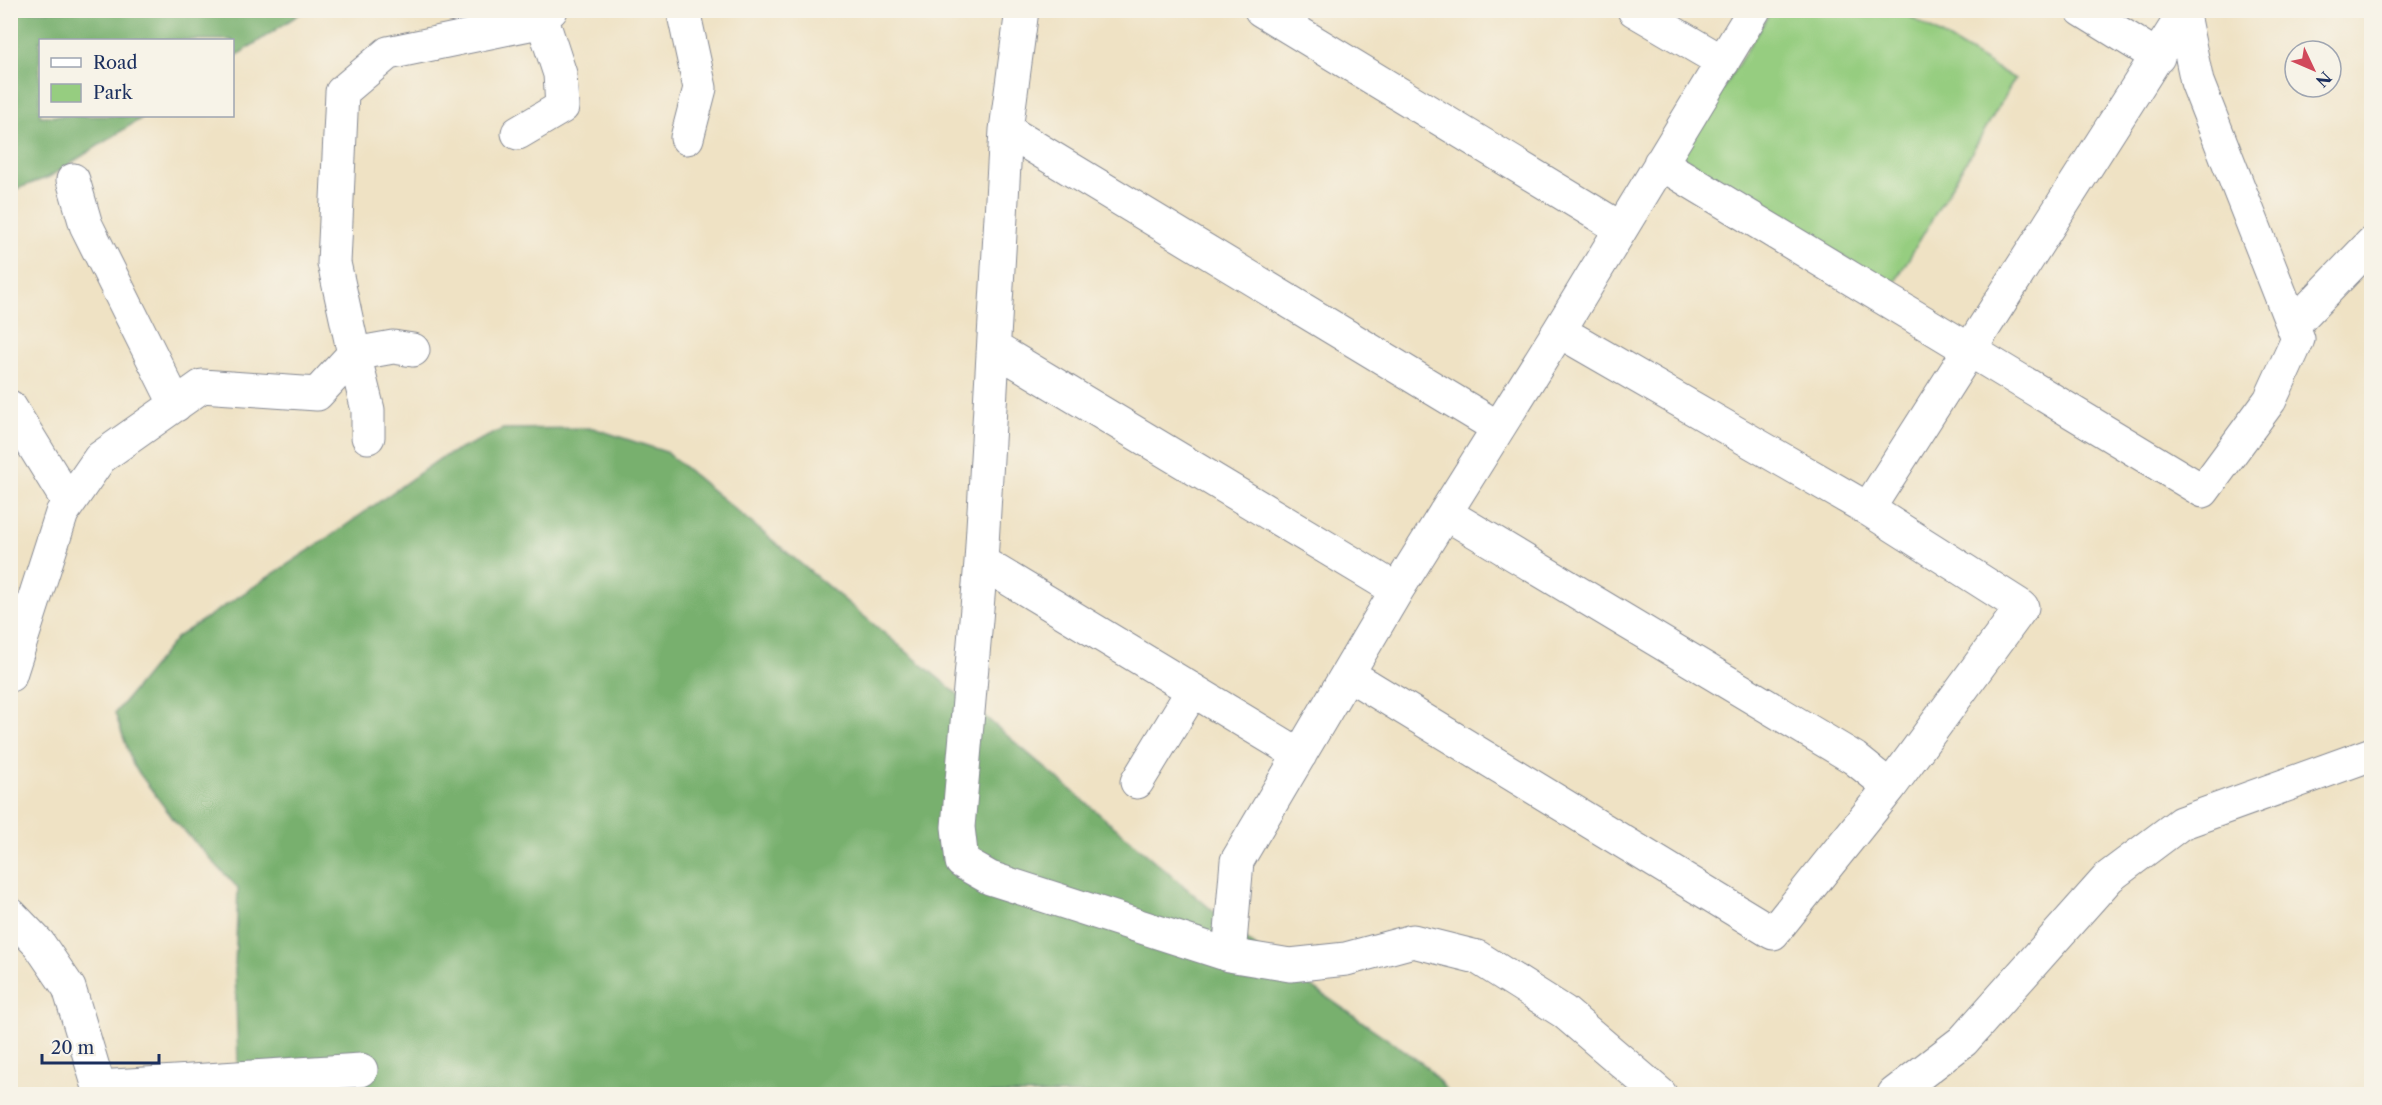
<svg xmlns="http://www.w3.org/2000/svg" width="2382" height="1105" font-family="'Libre Caslon Text',serif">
  <rect width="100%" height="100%" fill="#f7f3e8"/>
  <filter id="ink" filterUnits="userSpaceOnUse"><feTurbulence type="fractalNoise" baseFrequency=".0167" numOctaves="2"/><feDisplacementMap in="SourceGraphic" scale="12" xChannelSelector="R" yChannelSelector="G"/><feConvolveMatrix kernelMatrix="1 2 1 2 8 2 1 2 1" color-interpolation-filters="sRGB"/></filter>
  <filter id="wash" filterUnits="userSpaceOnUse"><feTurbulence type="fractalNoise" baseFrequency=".008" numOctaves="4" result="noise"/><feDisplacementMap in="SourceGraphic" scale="24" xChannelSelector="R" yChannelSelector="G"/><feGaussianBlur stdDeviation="1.35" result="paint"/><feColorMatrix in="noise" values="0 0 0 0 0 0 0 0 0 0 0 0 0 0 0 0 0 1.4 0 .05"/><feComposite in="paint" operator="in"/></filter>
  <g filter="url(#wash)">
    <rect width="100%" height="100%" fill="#efe2c4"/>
    <path fill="#96cd80" stroke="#587e6f" stroke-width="1.5" d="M1771,11H1901L2015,79L1892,287L1681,156Z"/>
    <path fill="#78b06e" stroke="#4a7066" stroke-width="1.5" d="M11,11H304L233,58L232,40H40V116H145L49,177L11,191Z
      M593,428L666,452L990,721L1259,950L1426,1066L1450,1094H239L235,968L238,888L174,820L133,765L115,713L177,637L328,538L441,458L503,429Z"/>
  </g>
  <g filter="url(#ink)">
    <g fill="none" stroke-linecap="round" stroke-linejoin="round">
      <defs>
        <path id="minor" d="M683,10L700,88L687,138
          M1022,10L1006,130L981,562L958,827L962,862L990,878L1229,955L1290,965L1346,959L1413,941L1477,957L1564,1012L1660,1094
          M1261,10L1620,228
          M1634,10L1723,62
          M2082,10L2158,57
          M1006,130L1497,427
          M518,133L562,107L560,74L541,16
          M1660,163L2203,491L2270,400L2298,339L2197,82L2182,10
          M73,180L86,225L176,405
          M2293,325L2372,243
          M994,348L1397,590
          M10,407L69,503
          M368,437V410L354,354L393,347L413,350
          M1868,509L2182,17
          M1445,513L1854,758L1890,787
          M981,562L1300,755
          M1348,674L1773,933L1890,787L2022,607L1868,509L1559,331
          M10,675L62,513L100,458L202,386L317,394L354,354L334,263L342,92L388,53L529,24L551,10
          M1137,782L1193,690
          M10,914L39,944L69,988L101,1094
          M1229,955L1237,861L1397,590L1559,331L1754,10
          M99,1087L361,1070
          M1894,1094L1963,1041L2109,877L2181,823L2372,754"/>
      </defs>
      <use href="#minor" stroke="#858891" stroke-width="35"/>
      <use href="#minor" stroke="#fff" stroke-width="33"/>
    </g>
  </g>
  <rect width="2382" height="1105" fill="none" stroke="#f7f3e8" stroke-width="36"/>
  <rect x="39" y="39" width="195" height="78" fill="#f7f3e8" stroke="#9fa5b1" stroke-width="1.5"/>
  <rect x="51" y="58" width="30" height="9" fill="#ffffff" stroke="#9fa5b1" stroke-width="1.5"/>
  <text x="93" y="69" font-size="18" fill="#1b2f5e">Road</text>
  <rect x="51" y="84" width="30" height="18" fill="#96cd80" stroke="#9fa5b1" stroke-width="1.5"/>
  <text x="93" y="99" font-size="18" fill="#1b2f5e">Park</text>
  <g transform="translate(2313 69) rotate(134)"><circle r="28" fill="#f7f3e8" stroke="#9fa5b1" stroke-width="1.5"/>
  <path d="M0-4.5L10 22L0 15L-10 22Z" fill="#d1495b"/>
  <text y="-9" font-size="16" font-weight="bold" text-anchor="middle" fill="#1b2f5e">N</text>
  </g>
  <path d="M42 1054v9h117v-9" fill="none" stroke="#1b2f5e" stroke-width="3"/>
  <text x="51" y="1054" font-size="18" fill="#1b2f5e" stroke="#f7f3e8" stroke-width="4.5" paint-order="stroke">20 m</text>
</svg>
